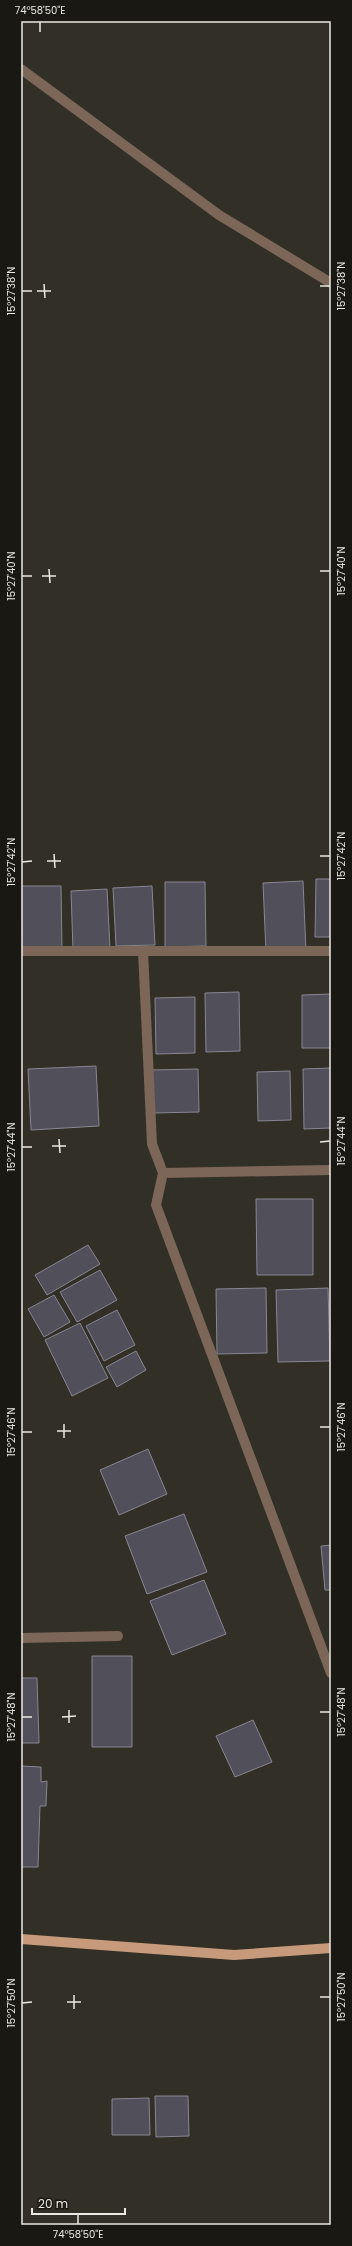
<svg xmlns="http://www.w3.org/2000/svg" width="352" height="2246" font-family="Poppins,sans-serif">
  <rect width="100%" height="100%" fill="#322f26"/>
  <path fill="#51505a" stroke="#878692" d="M316,879H331V937H315Z
    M303,881L306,951L266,952L263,883Z
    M165,882H205L206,946L165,947Z
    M21,886H61L62,949L22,950Z
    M152,886L155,945L116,946L113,888Z
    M107,889L110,949L73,950L71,891Z
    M239,992L240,1051L206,1052L205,993Z
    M331,994V1048H302V995Z
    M195,997V1053L156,1054L155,998Z
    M96,1066L99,1126L31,1130L28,1069Z
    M331,1068V1128L304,1129L303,1069Z
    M198,1069L199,1112L153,1113L151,1070Z
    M290,1071L291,1120L258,1121L257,1072Z
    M256,1199H313V1275H257Z
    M88,1245L100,1264L47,1295L35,1275Z
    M100,1270L117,1300L77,1322L60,1292Z
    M266,1288L267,1353L217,1354L216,1289Z
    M328,1288L330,1361L278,1362L276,1290Z
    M54,1295L70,1322L44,1337L28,1309Z
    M117,1310L135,1345L104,1361L86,1326Z
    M80,1323L108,1378L72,1396L45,1340Z
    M136,1351L146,1370L117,1387L106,1367Z
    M148,1449L167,1494L119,1515L100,1470Z
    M184,1514L207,1572L147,1594L125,1536Z
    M331,1545V1590H325L321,1546Z
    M204,1580L226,1634L172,1655L150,1601Z
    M92,1656H132V1747H92Z
    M21,1678H37L39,1743H21Z
    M253,1720L272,1762L235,1777L216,1736Z
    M21,1766L41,1767V1782L47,1781L46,1806H40L38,1867H21Z
    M155,2096H188L189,2136L156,2137Z
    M149,2098L150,2135H112V2099Z"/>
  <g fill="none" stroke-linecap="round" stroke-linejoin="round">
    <path stroke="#7b6657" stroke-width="10" d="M21,69L219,215L331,283
      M21,951H331
      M143,951L152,1144L163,1173L156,1205L331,1673
      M163,1173L331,1170
      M21,1638L118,1636"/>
    <path stroke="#c79a7c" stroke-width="10" d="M21,1939L234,1955L331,1948"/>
  </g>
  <path fill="none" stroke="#ebe9e3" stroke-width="1.5" d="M40,22V32M44,284L45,298M320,286H330M22,291H32M37,291H51M49,569L50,583M320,571H330M22,576H32M42,576H56M54,854L55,868M320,856H330M47,861H61M22,862L32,861M59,1139L60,1153M320,1142L330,1141M52,1146H66M22,1147H32M64,1424V1438M320,1427H330M57,1431H71M22,1432H32M69,1710V1723M320,1712H330M22,1717H32M62,1717L76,1716M74,1995V2009M320,1997H330M67,2002H81M22,2003L32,2002M78,2214V2224"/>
  <rect width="352" height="2246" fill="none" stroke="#191813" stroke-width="44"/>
  <path d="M32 2208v6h93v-6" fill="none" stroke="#ebe9e3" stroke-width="2"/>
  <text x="38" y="2208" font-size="12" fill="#ebe9e3" stroke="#191813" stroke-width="3" paint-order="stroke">20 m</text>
  <rect x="22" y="22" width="308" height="2202" fill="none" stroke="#ebe9e3" stroke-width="1.5"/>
  <g font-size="10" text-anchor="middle" fill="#ebe9e3">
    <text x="40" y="14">74°58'50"E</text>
    <text transform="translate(341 286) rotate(-90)" y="4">15°27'38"N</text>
    <text transform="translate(11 291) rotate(-90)" y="4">15°27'38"N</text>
    <text transform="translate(341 571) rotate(-90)" y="4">15°27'40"N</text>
    <text transform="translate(11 576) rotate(-90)" y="4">15°27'40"N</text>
    <text transform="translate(341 856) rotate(-90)" y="4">15°27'42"N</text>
    <text transform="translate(11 862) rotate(-90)" y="4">15°27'42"N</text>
    <text transform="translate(341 1141) rotate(-90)" y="4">15°27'44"N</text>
    <text transform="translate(11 1147) rotate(-90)" y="4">15°27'44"N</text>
    <text transform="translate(341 1427) rotate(-90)" y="4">15°27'46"N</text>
    <text transform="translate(11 1432) rotate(-90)" y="4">15°27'46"N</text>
    <text transform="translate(341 1712) rotate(-90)" y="4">15°27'48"N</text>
    <text transform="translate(11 1717) rotate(-90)" y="4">15°27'48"N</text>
    <text transform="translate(341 1997) rotate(-90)" y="4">15°27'50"N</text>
    <text transform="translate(11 2003) rotate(-90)" y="4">15°27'50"N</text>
    <text x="78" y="2238">74°58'50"E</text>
  </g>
</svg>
